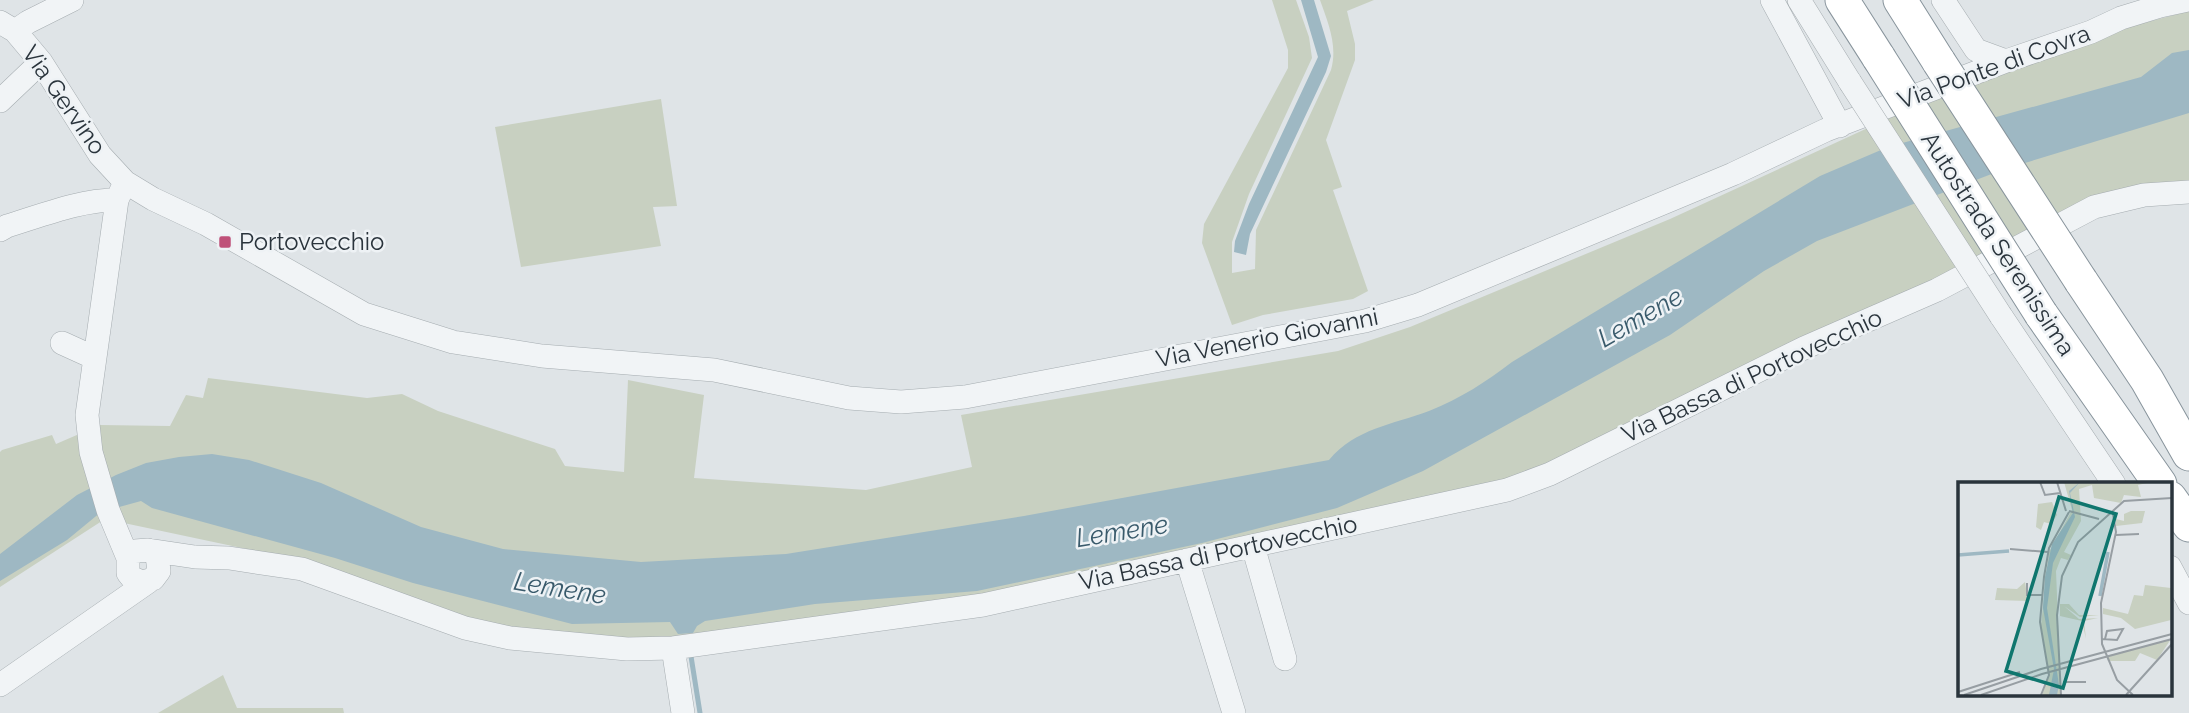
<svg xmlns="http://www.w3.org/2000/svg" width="2189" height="713" font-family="Raleway,sans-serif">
  <rect width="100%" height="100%" fill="#dfe4e7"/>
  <path fill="#c8d0c1" d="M1272,0H1296L1309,37L1312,58L1249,194L1232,242V273L1255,269L1256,230L1331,70C1338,45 1328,23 1320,0H1374L1347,11L1355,44V60L1326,140L1342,187L1333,190L1368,291L1353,299L1263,315L1232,325L1202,243L1204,224L1288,68V50Z
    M2189,11V193L2095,203L1545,470L1090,578L679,640L611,642L517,630L411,602L303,561L105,519L0,587V452L2,450L52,435L56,444L100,425L170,426L186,395L203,398L208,378L367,398L402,394L438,411L555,449L565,466L624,472L628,380L704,395L694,478L866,490L972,467L961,415L1338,351L1410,327L1670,219L1896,115L2125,28Z
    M661,99L677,206L653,207L661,246L521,267L495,127Z
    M223,675L237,708H343L344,713H158Z"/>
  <path fill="#9eb8c3" d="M1301,0H1314L1331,56L1326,72L1250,234L1246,255L1234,252L1235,241L1249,204L1318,57Z
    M2189,50V113L2002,170L1817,241L1764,271L1670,335L1423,471L1337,508L1202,543L977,591L815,604L705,621L697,626L693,633L678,634L670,622L572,624L413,583L335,558L152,508L141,501L101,512L67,540L0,581V554L77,495L116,475L146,463L179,457L212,454L249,460L321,483L421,527L503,549L641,562L786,554L1024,516L1329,460C1356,428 1392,425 1429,411C1461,398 1486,382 1512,362L1820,176L1888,147L2141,77L2172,53Z"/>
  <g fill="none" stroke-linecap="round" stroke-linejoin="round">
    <path stroke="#9eb8c3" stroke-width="5" d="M690,650L700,713"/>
    <defs>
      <path id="minor" d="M1772,0L1840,126
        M1799,0L1850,82
        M1943,0L1976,50L2006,61
        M0,22L15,31L41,62L100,155L125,182L153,199L206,224L364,314L453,342L542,356L714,370L849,398L901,402L965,397L1365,321L1418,305L1733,174L1826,130L2006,61L2091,32L2121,18L2160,6L2188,0
        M15,31L28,22L72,0
        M0,101L41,62
        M125,182L117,200L87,415L91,452L108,510L128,558V573L132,578L142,582L153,579L159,571L157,556L148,550L135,551L128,558
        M0,230L7,226C40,216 83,199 117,200
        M2001,316L2114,484
        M62,343L95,358
        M1253,546L1285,659
        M148,550L195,557L229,558L302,569L465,628L510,638L627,649L673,648L983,605L1507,490L1550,474L1804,348L1937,290L2094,207L2144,195L2189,192
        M1187,560L1234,713
        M2170,567L2189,603
        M673,648L683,713
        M0,685L148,582"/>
      <path id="highway" d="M1842,0L1879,58
        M1900,0L1939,62
        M2081,281L2147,380L2189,454
        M2041,314L2160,484
        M2170,498L2189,525"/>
    </defs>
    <use href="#minor" stroke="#a5acb0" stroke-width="24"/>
    <use href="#highway" stroke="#88949c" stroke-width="35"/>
    <use href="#minor" stroke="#f1f4f6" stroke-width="23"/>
    <use href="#highway" stroke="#fff" stroke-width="33"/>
    <defs>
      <path id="minor-bridge" d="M1850,82L2001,316"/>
      <path id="highway-bridge" d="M1879,58L2041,314
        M1939,62L2081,281"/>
    </defs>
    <use href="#minor-bridge" stroke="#a5acb0" stroke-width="24" stroke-linecap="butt"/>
    <use href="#highway-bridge" stroke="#88949c" stroke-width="35" stroke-linecap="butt"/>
    <use href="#minor-bridge" stroke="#f1f4f6" stroke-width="23"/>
    <use href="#highway-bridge" stroke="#fff" stroke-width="33"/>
  </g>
  <rect fill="#bf5179" stroke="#eef2f5" stroke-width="2.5" x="218" y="235" width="14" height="14" rx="3.5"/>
  <g text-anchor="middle" stroke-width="5" stroke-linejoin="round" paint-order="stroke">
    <g font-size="24" fill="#2a343c" stroke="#eef2f5">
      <text transform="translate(1994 67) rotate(-20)" y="8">Via Ponte di Covra</text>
      <text transform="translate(64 100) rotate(55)" y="8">Via Gervino</text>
      <text transform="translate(1998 244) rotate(57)" y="8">Autostrada Serenissima</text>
      <text transform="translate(1267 338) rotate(-11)" y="8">Via Venerio Giovanni</text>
      <text transform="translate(1752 376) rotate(-25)" y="8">Via Bassa di Portovecchio</text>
      <text transform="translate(1218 553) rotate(-12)" y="8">Via Bassa di Portovecchio</text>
    </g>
    <g font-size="24" fill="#2a343c" stroke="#eef2f5" text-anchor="start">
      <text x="239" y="250">Portovecchio</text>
    </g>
    <g font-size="26" font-style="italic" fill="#395a6b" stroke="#eef2f5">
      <text transform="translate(1640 317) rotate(-30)" y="9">Lemene</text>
      <text transform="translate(1122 531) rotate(-9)" y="9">Lemene</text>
      <text transform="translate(560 588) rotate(9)" y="9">Lemene</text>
    </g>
  </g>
  <g transform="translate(1958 482)">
    <rect width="214" height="214" fill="#dfe4e7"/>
    <path d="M106,0L189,1L180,3L183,15L166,13L163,21L136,16L134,3L121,7L123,39L106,70L113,73L110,78L103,76L98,89L103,213H84L91,193L83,143L91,70L114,28ZM94,20L99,33L93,42L86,40L83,48L78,45L80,22ZM173,29H187L184,41L158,44V37L166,39V32ZM67,100L70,119L37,118L39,106L59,107ZM187,103L213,106V138L177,147L163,136L145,132V126L170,132L176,113L185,114ZM102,122H111L121,133H141L122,135L106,124L121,137L140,136L126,139L128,157L124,139L102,134ZM213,157L199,178L182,171L177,179H150L148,174Z" fill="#c8d0c1"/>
    <path d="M122,0L112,11L117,35L95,81L89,126L101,203L99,213H91L96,187L85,126L87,95L94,62L115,31L111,9Z" fill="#9eb8c3"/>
    <path fill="none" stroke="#9eb8c3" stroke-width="3.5" d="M0,73L51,69M142,114L150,70"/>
    <path fill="none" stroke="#979ea3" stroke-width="2" d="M82,0L87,13L102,11M99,0L108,29M111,29L141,37M155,32L158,50L143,121L144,162L159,198L175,213M158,53L181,52M52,67L90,70M69,101V113H85M144,157L159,158L165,147L149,149L147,157M105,200H128M0,210L62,190M6,213L83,187L214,152M23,213L84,192L214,157M83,213L91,193L82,140L86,95L91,66L111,30M103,213L99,133L104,94L120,60L166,19L214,16M168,213L214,162"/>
    <path fill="#0f766e" fill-opacity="0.15" stroke="#0f766e" stroke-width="3.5" d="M101,15L158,32L105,206L48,189Z"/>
    <rect width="214" height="214" fill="none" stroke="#2a343c" stroke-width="3.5"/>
  </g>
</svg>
